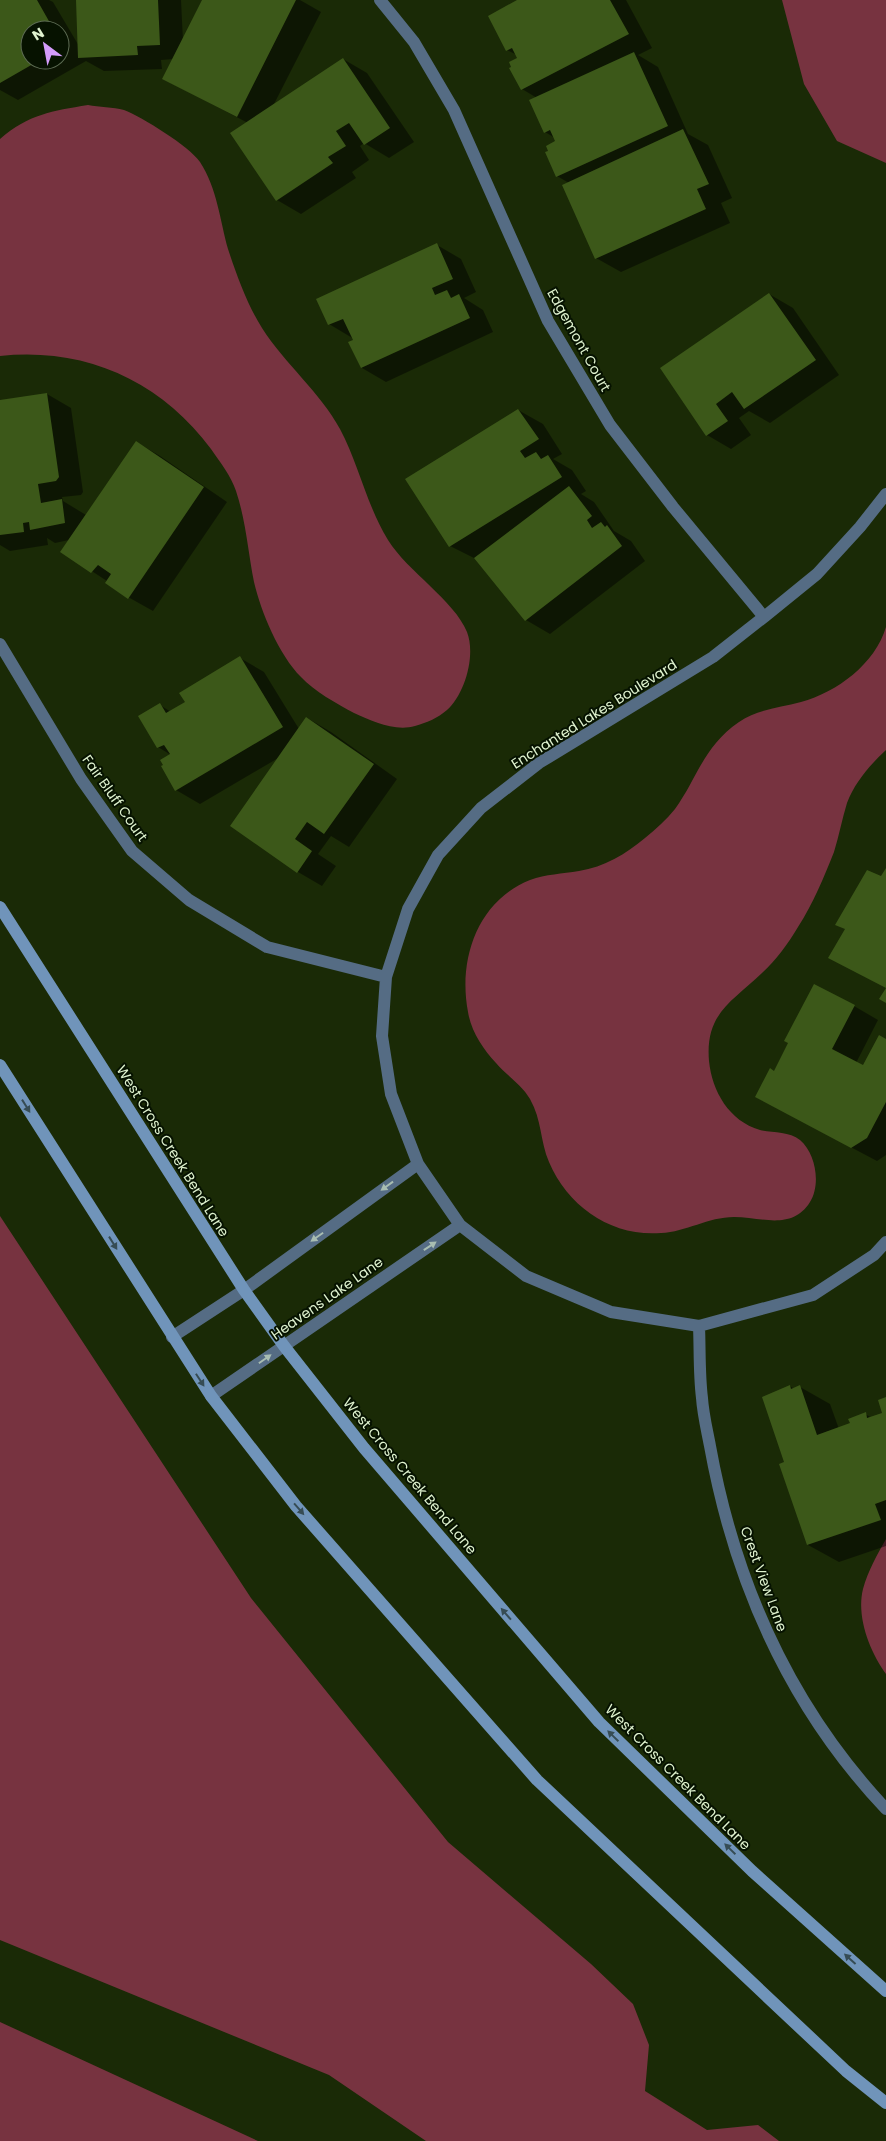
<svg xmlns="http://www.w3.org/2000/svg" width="886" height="2141" font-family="Poppins,sans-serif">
  <rect width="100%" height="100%" fill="#1a2a06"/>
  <path fill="#773340" d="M782,0H886V163L837,141L804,84Z
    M88,105C99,107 113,107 124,110C142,117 189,146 200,162C217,188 220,220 228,249C237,276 247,304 262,328C285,364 320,392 340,429C359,465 367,506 388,540C408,572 454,600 467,632C476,655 465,694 447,710C438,718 426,723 415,726C395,732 372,721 354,713C337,704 314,691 301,677C279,655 261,612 254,582C248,552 246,521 236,491C231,476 220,462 211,449C160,380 84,347 0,356V139C29,114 52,111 88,105Z
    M886,627V750C870,765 855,782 847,803C842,819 839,836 834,852C824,877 813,904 798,927C788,944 776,960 762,973C732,1002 705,1013 709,1061C712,1091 729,1121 760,1130C773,1133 789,1131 800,1140C816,1154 821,1184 810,1202C792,1231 761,1217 734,1217C708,1217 686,1232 661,1233C612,1237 568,1207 549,1162C540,1141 542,1120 530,1099C521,1084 507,1076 496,1063C483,1049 471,1031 468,1012C458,960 477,901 530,880C546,874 562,874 579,871C604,867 626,854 645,838C656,829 666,820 675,809C698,777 703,747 739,722C758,709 779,708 801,702C837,692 875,664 886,627Z
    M0,1216L251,1598L448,1842L591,1964L633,2004L649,2045L645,2091L707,2130L758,2125L779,2141H426L329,2075L0,1940Z
    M886,1539V1674C870,1652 856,1617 863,1589C868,1571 877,1555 886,1539Z
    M0,2022L258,2141H0Z"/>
  <path fill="#0007" fill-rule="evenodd" d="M0,0H49L53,2L79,46L77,0H181L183,41L204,0H300L321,12L273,106L343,59L367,73L414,142L389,158L364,143L360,146L369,160L352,172L356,178L301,214L277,200L248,123L164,79L174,59L161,60L162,69L104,71L86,61L18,100L0,90ZM30,30H60V60H30Z
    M520,0H626L652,48L638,55L658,67L688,134L708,145L732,198L721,203L730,223L621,272L596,258L569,183L557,176L555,138L545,132L537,98L522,89L517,55L507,50Z
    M437,245L461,259L476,292L464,298L483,310L493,332L386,382L362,368L354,339L329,324L318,300Z
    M769,294L793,308L839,375L770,423L749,411L739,418L751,435L731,449L707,435L662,369Z
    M47,394L71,408L83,492L81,495L62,497L63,501L86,515L136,442L160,456L227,502L153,611L128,597L107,581L61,551L69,540L55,543L47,538L48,545L10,551L0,545V401Z
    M518,410L543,424L562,454L553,459L572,470L586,491L581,494L594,502L614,531L631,541L645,561L550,634L526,620L476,559L450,546Z
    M240,658L264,672L299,729L307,718L331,732L397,779L349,847L331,836L318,854L336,866L322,886L298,872L280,757L200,804L176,790L171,755L158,747L160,705L171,712L186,703Z
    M854,1006L878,1020L856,1063L864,1067L886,1040V1155L877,1161L756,1097L775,1072Z
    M790,1386L794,1389L800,1387L830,1404L839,1429L852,1424L865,1414L872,1418L884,1414L886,1398V1546L839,1562L808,1545L785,1463Z"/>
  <path fill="#3c5819" d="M0,0H37L54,30H30V60H40L0,83Z
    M76,0H158L160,45L137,46L138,55L78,58Z
    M202,0H296L237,117L162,79Z
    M517,0H610L629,34L521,90L509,68L511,67L509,62L517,58L512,48L506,51L488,16Z
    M634,52L668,126L556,177L545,152L548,151L546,146L555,141L550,130L544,133L529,100Z
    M343,58L390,128L364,145L349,123L336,131L346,146L328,157L333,163L276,201L230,133Z
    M683,129L709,184L697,189L706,209L595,259L562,185Z
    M437,243L453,279L432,288L435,295L447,290L451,298L459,294L470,318L361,368L348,342L353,340L343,319L328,325L316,299Z
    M769,293L816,360L744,409L732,392L716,404L728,421L706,436L660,368Z
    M47,393L59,477L56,481L38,484L41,503L62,499L65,523L30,530L29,522L23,523L24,532L0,535V400Z
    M518,409L539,439L520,451L525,458L536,452L541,459L548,455L562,477L449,547L405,479Z
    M136,441L204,487L128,599L105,583L111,574L98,565L91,573L60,552Z
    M569,486L592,516L587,520L592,528L601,522L605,527L607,525L622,546L525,621L474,558Z
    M240,656L283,727L175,791L161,766L163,765L160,760L170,754L164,745L157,748L138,716L160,703L166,713L185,702L179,693Z
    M306,717L374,764L324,834L307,822L295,839L312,851L297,873L230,826Z
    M886,868V1003L879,999L886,988L828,958L845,929L835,925L867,870L881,876Z
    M814,984L855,1005L832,1049L863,1065L879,1035L886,1039V1102L867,1138L851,1148L755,1097L770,1068L774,1071L788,1043L784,1041Z
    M790,1385L791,1389L800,1385L817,1435L850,1423L848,1419L866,1412L867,1418L882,1413L878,1400L886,1397V1500L875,1504L881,1520L807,1545L779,1464L784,1462L762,1397Z"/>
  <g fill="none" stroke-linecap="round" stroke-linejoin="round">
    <path stroke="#556c84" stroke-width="12" d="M380,0L414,42L454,110L548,321L610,425L673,507L764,617
      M886,494L860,527L817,574L764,617L713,657L539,763L481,808L438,855L408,909L386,977L382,1036L391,1094L418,1164L460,1225L526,1276L611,1312L699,1326L813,1295L874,1255L886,1242
      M0,644L81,779L132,851L189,900L267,947L386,977
      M699,1326C700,1350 699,1374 702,1398C703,1414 707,1430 710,1446C735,1584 790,1707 886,1809
      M172,1337L244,1290L418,1164
      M211,1396L460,1225"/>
    <path stroke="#7094ba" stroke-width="12" d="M0,907L244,1290L284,1346L364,1448L599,1722L752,1871L886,1991
      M0,1065L211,1396L296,1506L537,1780L846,2071L886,2103"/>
  </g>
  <defs><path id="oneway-solid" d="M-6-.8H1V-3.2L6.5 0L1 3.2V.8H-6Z" transform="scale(1.25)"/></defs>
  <g fill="#364c54">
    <use href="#oneway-solid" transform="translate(26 1106) rotate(58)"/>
    <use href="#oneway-solid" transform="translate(113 1243) rotate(58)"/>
    <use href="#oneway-solid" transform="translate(200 1380) rotate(57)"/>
    <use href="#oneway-solid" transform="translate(299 1509) rotate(49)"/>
    <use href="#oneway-solid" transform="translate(506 1614) rotate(-131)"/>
    <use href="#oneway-solid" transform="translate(613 1736) rotate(-136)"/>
    <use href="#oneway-solid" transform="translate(730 1849) rotate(-136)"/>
    <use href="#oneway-solid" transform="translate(850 1959) rotate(-138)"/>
  </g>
  <g fill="#a8bdb1">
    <use href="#oneway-solid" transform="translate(387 1186) rotate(144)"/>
    <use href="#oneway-solid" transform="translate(317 1237) rotate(145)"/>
    <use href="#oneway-solid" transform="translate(430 1246) rotate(-34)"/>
    <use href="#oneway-solid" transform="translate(265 1359) rotate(-35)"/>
  </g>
  <g text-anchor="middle" stroke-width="4" stroke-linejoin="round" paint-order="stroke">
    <g font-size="14" fill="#e0f3cf" stroke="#061200">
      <text transform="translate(579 340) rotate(61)" y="5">Edgemont Court</text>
      <text transform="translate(594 714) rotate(-32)" y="5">Enchanted Lakes Boulevard</text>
      <text transform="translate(115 798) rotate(55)" y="5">Fair Bluff Court</text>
      <text transform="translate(173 1151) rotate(58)" y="5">West Cross Creek Bend Lane</text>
      <text transform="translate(327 1298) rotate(-35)" y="5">Heavens Lake Lane</text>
      <text transform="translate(410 1476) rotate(50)" y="5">West Cross Creek Bend Lane</text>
      <text transform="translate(764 1579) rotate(70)" y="5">Crest View Lane</text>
      <text transform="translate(678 1777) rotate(45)" y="5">West Cross Creek Bend Lane</text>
    </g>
  </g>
  <g transform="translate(45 45) rotate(328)"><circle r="24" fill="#061200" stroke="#5d6c53"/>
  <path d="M0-4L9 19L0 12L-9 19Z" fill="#d49cfb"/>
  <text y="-8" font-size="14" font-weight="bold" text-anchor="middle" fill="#e0f3cf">N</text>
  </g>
</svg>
